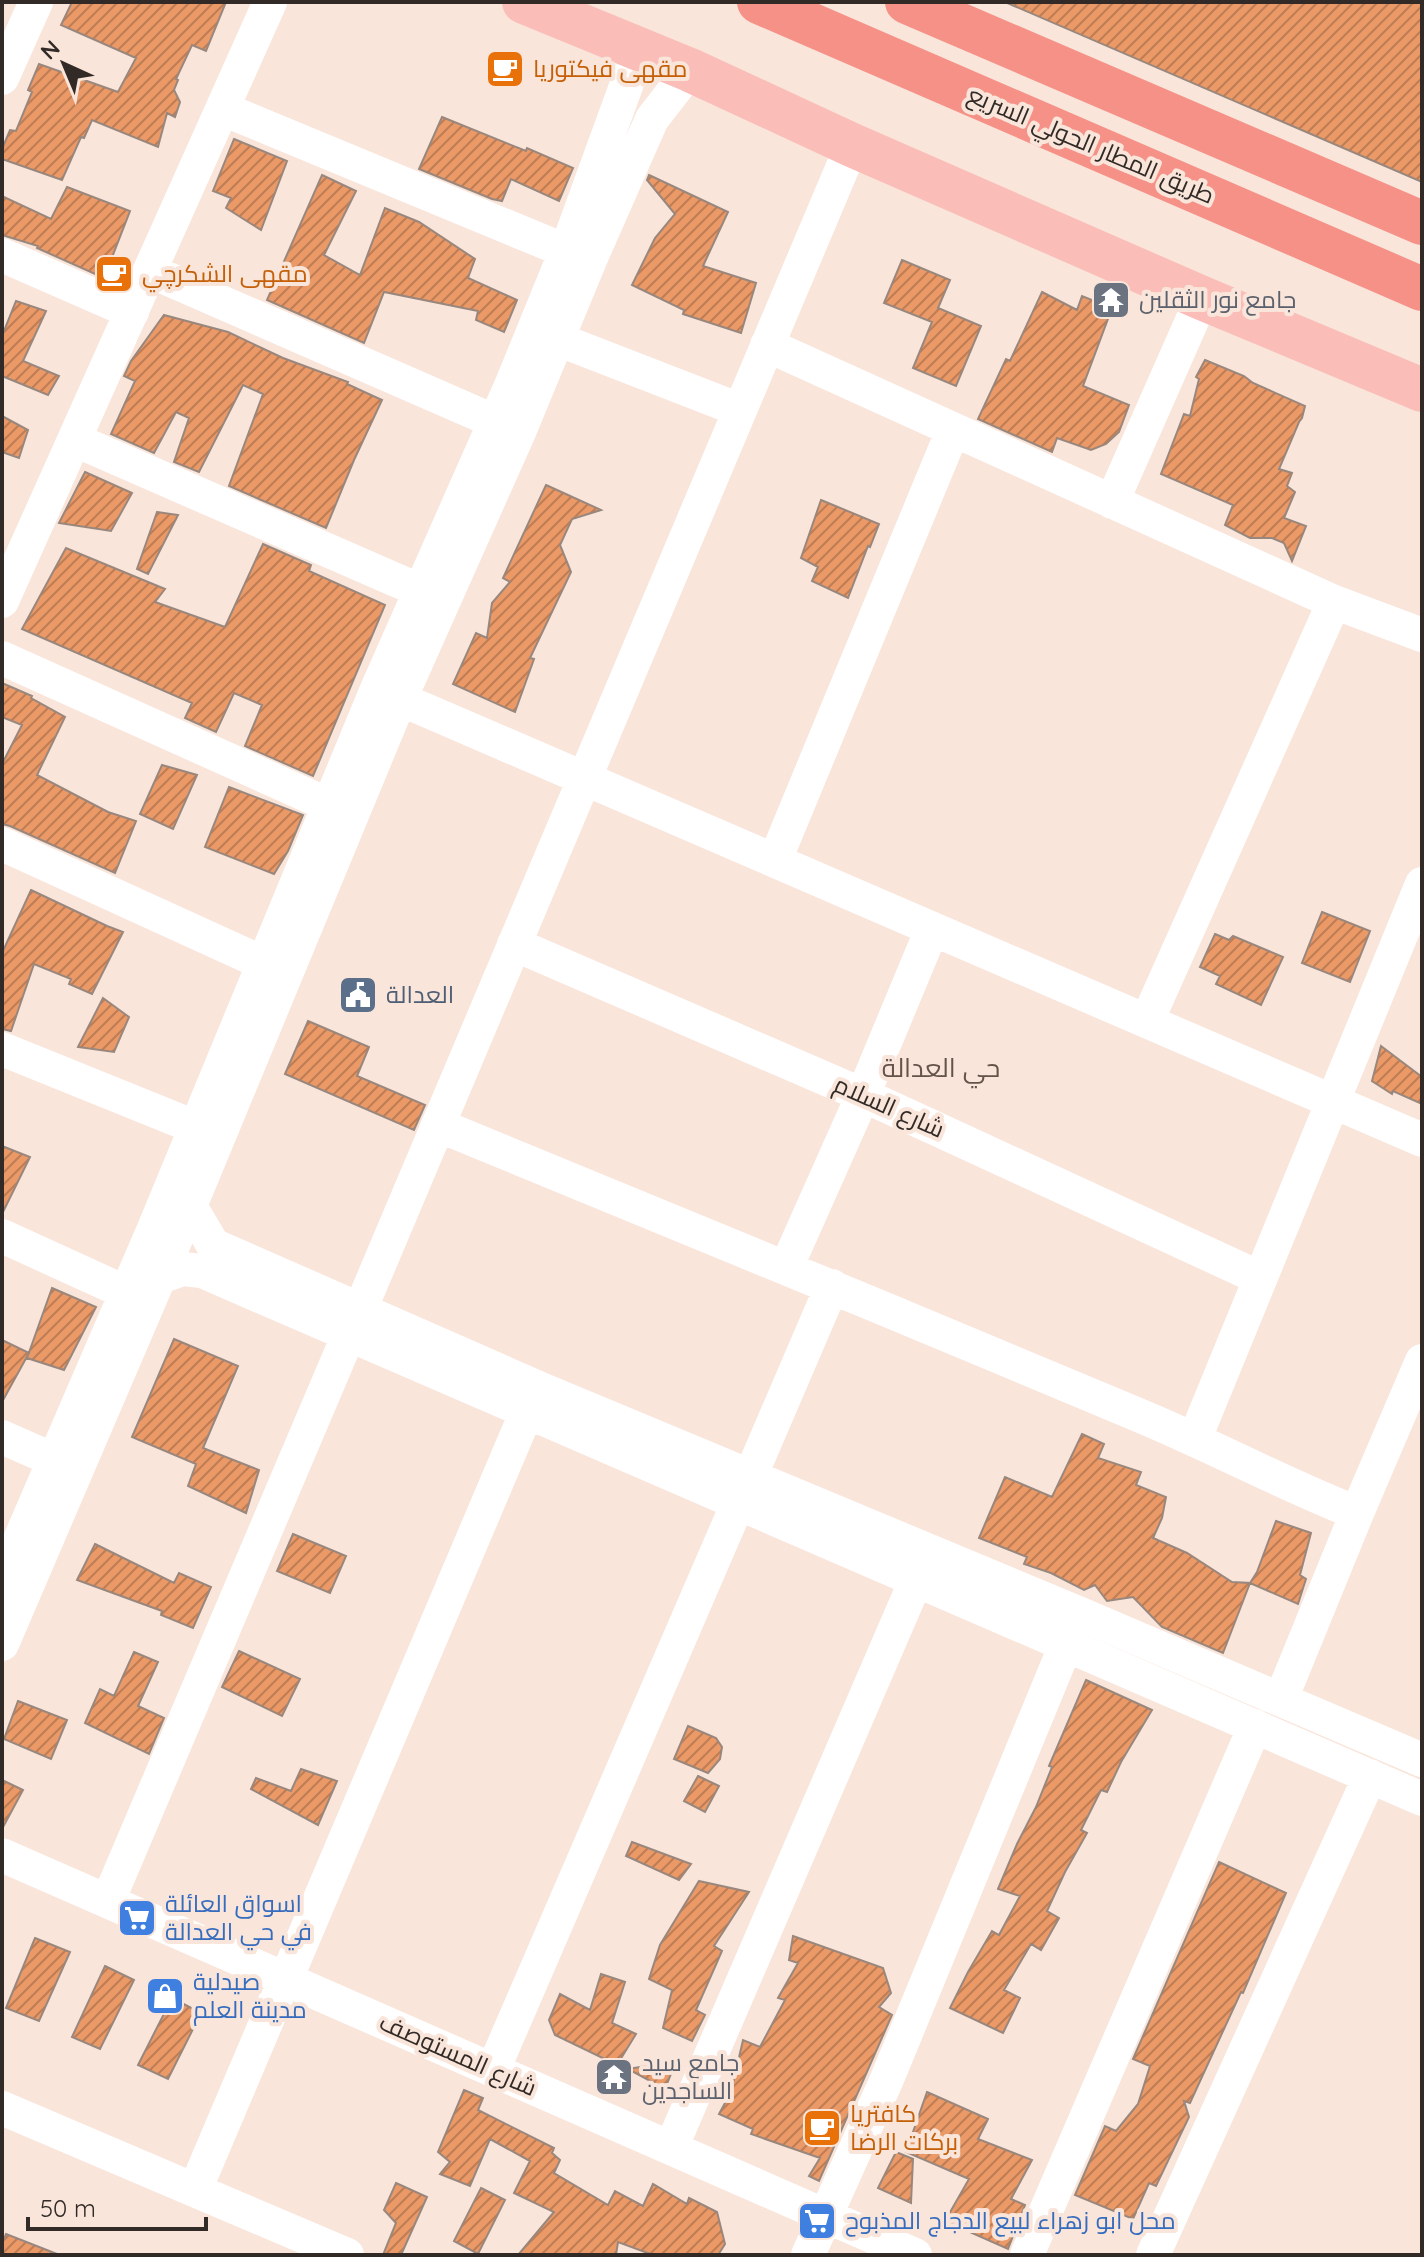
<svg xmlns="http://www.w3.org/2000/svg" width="1424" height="2257" font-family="Quicksand,Cairo,sans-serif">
  <defs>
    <pattern id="building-hatch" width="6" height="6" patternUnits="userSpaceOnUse" patternTransform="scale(2)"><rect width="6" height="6" fill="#ea9967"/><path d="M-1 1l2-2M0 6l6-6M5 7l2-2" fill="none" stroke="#be7d55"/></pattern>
  </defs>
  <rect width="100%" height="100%" fill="#f9e5da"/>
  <path fill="url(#building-hatch)" stroke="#99877d" stroke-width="2" d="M72,2H226L206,51L192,45L176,79L178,80L174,90L180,102L175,117L167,113L158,147L92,120L84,138L81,137L62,180L2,159V149L10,130L16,131L32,92L28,90L39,64L118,92L136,58L61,25Z
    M1005,2H1422V182Z
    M442,117L526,151L527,148L573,168L559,201L511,179L502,201L492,199L419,169Z
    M234,139L287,161L261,230L226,208L231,198L213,191Z
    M322,175L356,191L324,255L360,275L385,208L419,222L475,259L468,278L517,300L504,332L476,320L478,311L384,292L364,343L267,300Z
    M649,175L728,212L703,266L756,283L741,333L683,314L684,310L632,285L655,238L675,214L647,180Z
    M67,187L130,211L104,278L37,248L38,246L2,235V196L51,219Z
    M902,260L950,280L938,308L981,326L956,386L913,368L932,322L884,303Z
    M1042,292L1077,310L1082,296L1112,308L1083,386L1129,405L1119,432L1106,444L1091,450L1057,438L1052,452L978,419L1006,359L1010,361Z
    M16,301L46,311L23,361L59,376L48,395L2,376V336Z
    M164,315L228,332L283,358L348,382L347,384L382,400L354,460L326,528L229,486L263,394L243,385L199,472L174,462L189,418L176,412L154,453L111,434L135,381L124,376L131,361Z
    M1205,360L1244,376L1253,383L1305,406L1302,418L1299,422L1279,469L1292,473L1287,486L1295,492L1284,518L1306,526L1292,561L1284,543L1272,538H1250L1225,525L1233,505L1161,474L1184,414L1190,416L1199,379L1196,377Z
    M2,416L28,430L19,458L2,452Z
    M85,472L132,493L111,531L59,523Z
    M546,485L601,510L572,519L560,545L571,572L530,658L534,659L515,712L453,684L476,633L487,638L492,603L510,582L503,578Z
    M821,500L879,524L870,547L868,546L848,598L812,581L818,567L801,558Z
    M157,512L178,515L148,574L137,569Z
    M263,544L311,565L309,571L385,605L313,776L245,746L262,705L234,693L216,732L185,718L192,703L22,629L66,548L165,589L155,602L225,627Z
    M2,683L32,696L31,698L65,717L37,775L108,812L136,821L115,873L10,826L2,824V764L22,725L2,717Z
    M162,765L197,775L173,829L140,814Z
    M229,787L303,815L288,851L274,874L205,847Z
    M31,890L107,926L123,932L92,994L69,984L71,979L34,964L11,1031L2,1029V953Z
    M1322,912L1370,931L1350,982L1302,963Z
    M1215,934L1229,940L1233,936L1283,957L1261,1005L1216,984L1220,976L1200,967Z
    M103,998L129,1017L114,1052L78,1047Z
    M308,1021L369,1047L357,1076L425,1105L414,1130L285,1074Z
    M1381,1046L1422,1077V1104L1393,1091L1392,1094L1372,1081Z
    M2,1146L30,1157L2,1214Z
    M52,1288L96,1307L64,1370L27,1358Z
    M174,1339L238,1366L203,1448L259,1470L246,1513L188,1486L196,1464L132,1437Z
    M2,1340L29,1353L2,1402Z
    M1082,1434L1104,1444L1098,1458L1141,1472L1136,1485L1166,1497L1162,1518L1153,1538L1187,1553L1232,1582L1250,1583L1223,1653L1162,1627L1133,1597L1107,1601L1095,1585L1084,1590L1051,1573L1024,1564L1027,1557L979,1538L1005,1477L1052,1497Z
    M1276,1521L1311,1533L1300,1575L1306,1579L1298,1604L1250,1583L1257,1572Z
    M293,1534L346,1556L330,1593L277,1571Z
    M95,1544L174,1583L179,1573L211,1587L193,1628L161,1615L162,1611L77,1580Z
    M239,1651L300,1679L282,1716L222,1687Z
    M134,1652L158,1662L138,1706L164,1718L149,1754L85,1723L100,1689L114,1696Z
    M1086,1680L1152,1710L1121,1762L1107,1792L1101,1790L1081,1830L1087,1833L1065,1872L1047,1911L1059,1918L1041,1950L1031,1944L1004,1990L1020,1998L1003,2033L950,2008L968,1972L992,1931L999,1935L1020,1896L998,1889L1017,1844L1036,1807L1052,1767L1049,1766Z
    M18,1701L67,1720L51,1759L4,1739Z
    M688,1726L716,1738L722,1747L720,1759L708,1773L674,1759Z
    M301,1769L337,1781L318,1825L251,1789L256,1778L291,1791Z
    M698,1776L719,1786L705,1812L684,1801Z
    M2,1780L23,1790L2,1829Z
    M632,1842L691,1864L679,1880L626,1856Z
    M1219,1862L1286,1893L1243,1993L1241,1992L1190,2103L1184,2101L1189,2117L1156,2186L1149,2183L1133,2219L1075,2195L1105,2126L1116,2131L1138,2104L1150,2066L1133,2059Z
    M699,1881L749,1892L714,1946L722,1951L696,2010L705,2015L692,2041L663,2028L672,1990L649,1979L660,1945Z
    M793,1936L883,1968L891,1993L879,2007L892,2015L819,2181L809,2176L820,2158L751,2134L753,2129L719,2114L731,2092L743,2040L760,2047L785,2000L778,1998L798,1963L789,1960Z
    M35,1938L70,1952L39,2021L6,2008Z
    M105,1966L134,1980L100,2049L72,2037Z
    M601,1974L625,1982L612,2023L636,2034L617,2065L555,2035L549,2020L560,1994L590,2010Z
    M172,1998L201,2013L168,2079L138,2065Z
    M676,2061L665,2089L628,2069Z
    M464,2090L483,2098L478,2110L554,2148L552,2153L560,2160L554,2173L608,2205L615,2191L643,2206L653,2184L687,2204L689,2198L717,2212L725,2244L718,2255H653L618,2242L616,2255H518L554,2212L514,2193L530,2161L490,2139L470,2186L440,2174L450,2162L438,2152Z
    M927,2092L988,2119L978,2139L1032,2160L1011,2199L1025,2205L1008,2249L945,2221L969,2179L906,2152Z
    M896,2152L913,2159L911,2203L878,2188Z
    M396,2183L427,2197L401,2255H383L396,2223L384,2210Z
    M481,2188L505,2200L478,2254L454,2241Z
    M6,2234L57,2254V2255H2V2244Z"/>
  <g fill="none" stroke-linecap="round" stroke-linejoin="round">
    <path stroke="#fff" stroke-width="34" d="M2,78L36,2
      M223,109L566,251
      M2,255L132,312
      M150,271L496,422
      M557,339L740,410
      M767,345L1334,602L1422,635
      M75,440L421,591
      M1112,502L1202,298
      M2,601L270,2
      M2,658L329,805
      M400,699L1422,1140
      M2,844L285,973
      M775,860L953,430
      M514,944L863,1095L1260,1278
      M1147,1021L1334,602
      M2,1049L195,1127
      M438,1125C671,1221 904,1316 1136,1414C1211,1445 1281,1483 1357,1513
      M190,1206L213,1245L541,1389L1078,1613L1422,1760
      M2,1236L127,1293
      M786,1268L863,1095L932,929
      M160,1277L183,1269L202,1271L1422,1799
      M360,1310L852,145
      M2,1437L54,1460
      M1195,1438L1422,884
      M750,1477L832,1286
      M2,1581L153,1231L377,689L513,381L566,251L630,75L636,48
      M2,1644L190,1206L400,699L519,432L590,260L652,119L690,70
      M1281,1699L1357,1513L1422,1361
      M2,1855L915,2255
      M108,1901L349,1334
      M286,1979L527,1411
      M493,2070L738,1503
      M2,2108L347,2255
      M671,2148L916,1580
      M195,2190L276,1999
      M808,2255L887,2079L1074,1625
      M1027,2255L1255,1726
      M1153,2255L1370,1776"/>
    <path stroke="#fabdb8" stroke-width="44" d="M524,2L690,70L852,145L1202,298L1422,390"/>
    <path stroke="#f69188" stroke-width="44" d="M759,2L1422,289
      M907,2L1422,223"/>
  </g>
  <defs>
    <symbol id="cafe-square" viewBox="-11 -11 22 22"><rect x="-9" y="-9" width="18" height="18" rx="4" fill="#e8710a" stroke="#f9e5da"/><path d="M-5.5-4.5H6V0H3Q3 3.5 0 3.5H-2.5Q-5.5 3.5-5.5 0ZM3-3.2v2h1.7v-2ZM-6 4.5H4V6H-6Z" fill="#fff"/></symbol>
    <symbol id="temple-square" viewBox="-11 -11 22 22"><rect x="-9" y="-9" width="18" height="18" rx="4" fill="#6b7280" stroke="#f9e5da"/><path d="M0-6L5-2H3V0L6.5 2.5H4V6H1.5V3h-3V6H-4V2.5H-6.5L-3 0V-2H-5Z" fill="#fff"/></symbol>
    <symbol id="civic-square" viewBox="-11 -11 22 22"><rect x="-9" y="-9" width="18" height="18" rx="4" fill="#5c6f8a" stroke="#f9e5da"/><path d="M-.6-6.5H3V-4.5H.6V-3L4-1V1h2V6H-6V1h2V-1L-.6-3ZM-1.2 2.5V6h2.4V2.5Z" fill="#fff"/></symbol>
    <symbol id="supermarket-square" viewBox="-11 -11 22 22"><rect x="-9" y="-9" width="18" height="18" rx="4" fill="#3f7fe0" stroke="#f9e5da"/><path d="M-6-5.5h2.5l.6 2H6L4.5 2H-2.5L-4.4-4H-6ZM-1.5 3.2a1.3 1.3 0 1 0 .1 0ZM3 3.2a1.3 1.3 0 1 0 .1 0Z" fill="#fff"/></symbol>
    <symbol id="shop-square" viewBox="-11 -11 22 22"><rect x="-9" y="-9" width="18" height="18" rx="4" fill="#3f7fe0" stroke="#f9e5da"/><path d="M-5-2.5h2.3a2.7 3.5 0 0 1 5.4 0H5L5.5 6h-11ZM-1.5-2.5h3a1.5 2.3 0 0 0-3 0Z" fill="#fff"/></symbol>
  </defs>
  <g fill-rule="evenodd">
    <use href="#cafe-square" x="483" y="47" width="44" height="44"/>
    <use href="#cafe-square" x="92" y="252" width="44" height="44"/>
    <use href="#temple-square" x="1089" y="278" width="44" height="44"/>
    <use href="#civic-square" x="336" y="973" width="44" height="44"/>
    <use href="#supermarket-square" x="115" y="1896" width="44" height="44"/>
    <use href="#shop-square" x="143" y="1974" width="44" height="44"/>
    <use href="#temple-square" x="592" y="2055" width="44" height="44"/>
    <use href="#cafe-square" x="800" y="2106" width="44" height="44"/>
    <use href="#supermarket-square" x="795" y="2199" width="44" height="44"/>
  </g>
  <g text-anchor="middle" stroke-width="8" stroke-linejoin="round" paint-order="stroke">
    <g font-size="24" fill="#c56008" stroke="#f9e5da" text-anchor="start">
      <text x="533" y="77">مقهى فيكتوريا</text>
      <text x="142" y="282">مقهى الشكرچي</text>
      <text x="850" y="2122">كافتريا<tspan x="850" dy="28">بركات الرضا</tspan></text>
    </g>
    <g font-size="24" fill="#312a26" stroke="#f9e5da">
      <text transform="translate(1091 145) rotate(23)" y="8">طريق المطار الحولي السريع</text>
      <text transform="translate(889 1107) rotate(24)" y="8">شارع السلام</text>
      <text transform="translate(458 2055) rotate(24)" y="8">شارع المستوصف</text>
    </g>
    <g font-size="24" fill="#5b616d" stroke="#f9e5da" text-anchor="start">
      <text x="1139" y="308">جامع نور الثقلين</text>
      <text x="642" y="2071">جامع سيد<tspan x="642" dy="28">الساجدين</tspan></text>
    </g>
    <g font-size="24" fill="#4e5e75" stroke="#f9e5da" text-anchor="start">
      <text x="386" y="1003">العدالة</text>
    </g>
    <g font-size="24" fill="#366cbe" stroke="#f9e5da" text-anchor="start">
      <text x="165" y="1912">اسواق العائلة<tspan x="165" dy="28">في حي العدالة</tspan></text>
      <text x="193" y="1990">صيدلية<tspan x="193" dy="28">مدينة العلم</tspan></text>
      <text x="845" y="2229">محل ابو زهراء لبيع الدجاج المذبوح</text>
    </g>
    <g font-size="26" fill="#635349" stroke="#f9e5da">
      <text x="941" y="1077">حي العدالة</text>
    </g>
  </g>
  <rect width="1424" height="2257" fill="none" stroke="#312a26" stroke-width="8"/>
  <g transform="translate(64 64) rotate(316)" stroke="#f9e5da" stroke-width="6" paint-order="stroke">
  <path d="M0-6L14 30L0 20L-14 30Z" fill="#312a26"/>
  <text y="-12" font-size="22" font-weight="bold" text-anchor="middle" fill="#312a26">N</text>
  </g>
  <path d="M28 2217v12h178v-12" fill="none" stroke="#312a26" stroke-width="4"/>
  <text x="40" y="2217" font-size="24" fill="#312a26" stroke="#f9e5da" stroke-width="6" paint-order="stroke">50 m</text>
</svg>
